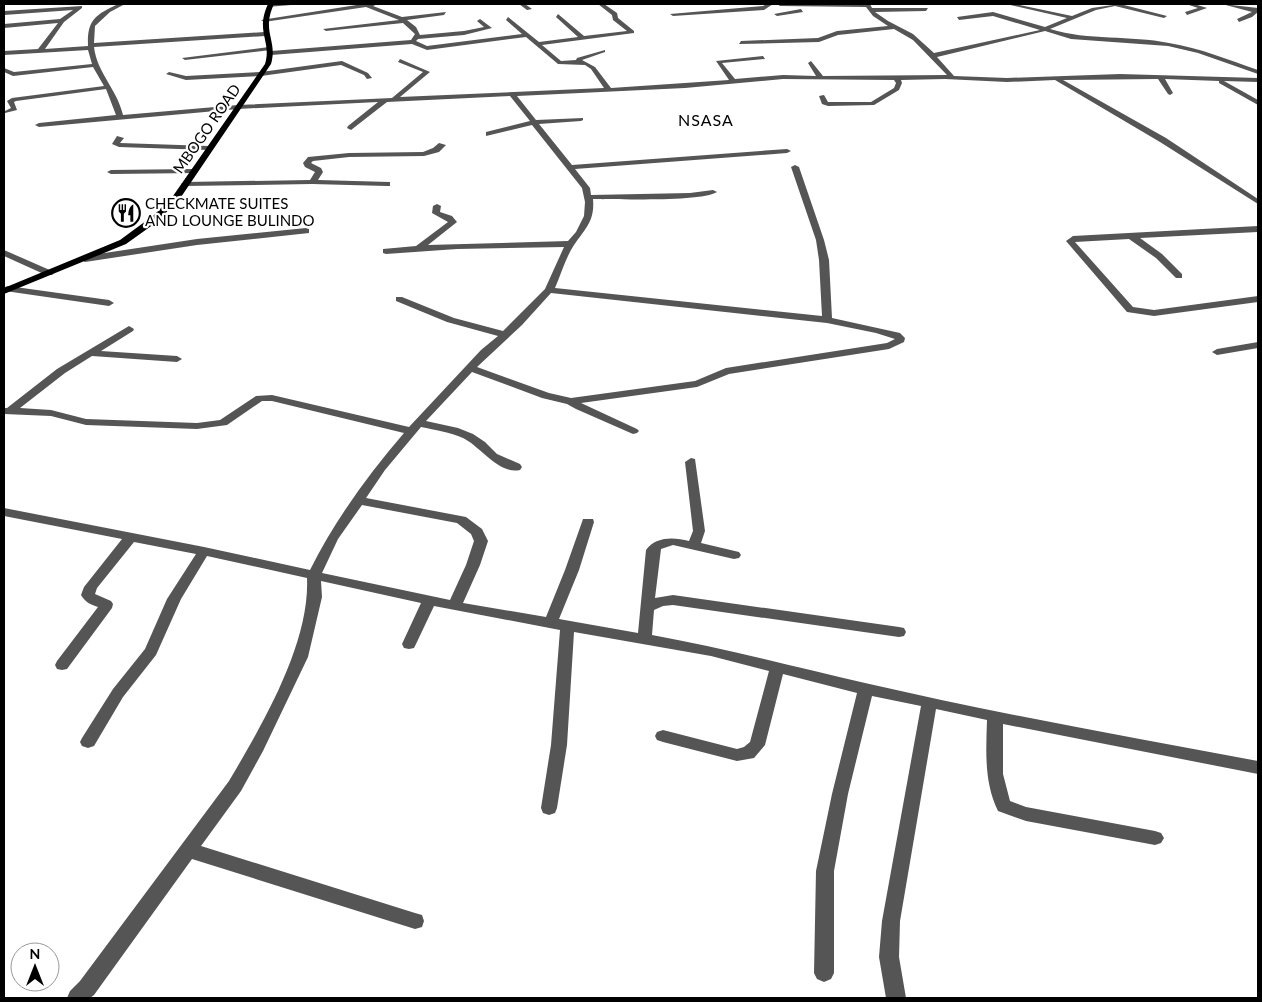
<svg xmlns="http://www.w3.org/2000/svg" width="1262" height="1002" font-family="Lato,sans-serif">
  <rect width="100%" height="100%" fill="#fff"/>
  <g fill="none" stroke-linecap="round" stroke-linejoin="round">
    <path fill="#555" fill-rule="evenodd" d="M118,4H125L110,12L95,26L94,43L265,32L268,34L265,36L94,47C97,73 117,89 123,115L238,105L392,98L423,72L398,62L400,59L430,72L400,97L604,88L591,69L585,65L558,64L526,37L427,50L412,44L271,55L268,53L271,51L411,40L415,34L403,23L326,31L323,29L399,20L366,7L264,22L261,20L363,4H378L373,6L402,17L446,12L444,15L407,20L416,27L420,35L464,31L484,27L477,21L480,19L492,28L464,35L418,39L416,41L427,46L522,34L506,20L508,17L539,42L578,37L556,17L558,14L584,36L627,31L613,20L612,15L598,4H604L617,13L618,18L634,31V33L542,45L561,61L576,60L577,58L605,50V52L582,60L595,67L611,88L729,80L716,61L763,56L765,59L722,63L735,79L783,75L816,76L808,63L811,61L823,76L947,75L913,40L894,29L838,35L819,42L739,44L741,41L818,38L837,31L888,26L873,16L866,7L780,6L777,4H870L872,8H928L926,11L875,12L888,21L913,34L934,53L1040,30L993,16L959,20L957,17L993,12L1045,27L1067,18L1006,4H1015L1072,16L1092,8L1120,4L1167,16L1164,18L1115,6L1096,10L1050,29C1089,41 1130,35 1169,43C1200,48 1229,60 1258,70V74L1198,53L1168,46L1071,39L1045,31L937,57L954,76L1007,78L1120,74L1258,78V82L1224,81L1258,100V105L1219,83V81L1165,79L1173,93L1170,95L1168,94L1158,79L1063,80L1166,138L1258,199V204L1160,142L1055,80L1007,82L945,79L901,80L902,83L899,90L874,105L828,106L822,104L819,96L824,95L828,102H871L894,88L896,83L894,80L783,79L685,88L517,96L536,120L583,118V120L581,121L539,124L572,165L787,149L791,151L787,153L575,169L590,188L591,195L690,193L713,190L717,192C703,202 615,199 593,199C595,221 585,229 574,245C566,257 561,274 555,288L822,316L819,260L816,240L791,167L795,165L799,167L824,240L829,260L832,318L900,333L905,338L904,342L889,349L729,374L697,387L581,403L637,429L639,431L637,433L633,434L576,409L567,404L542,398L472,372L426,421L458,428L473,434L485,442L497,454L520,464L522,467L520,470C499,475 480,446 463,438C450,432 435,430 421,427L385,470L366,498L466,517L482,529L488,541L480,565L463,603L546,617L565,570L582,522L583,519H593L594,522L579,570L559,619L638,633L646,550C656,536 674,537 689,541L693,531L685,462L691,458L695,459L705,531L701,543L739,552L741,555L739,558L734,559L673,545L661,549L655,598L673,595L899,627L904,628L906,632L904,636L899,637L673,605L663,606L654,610L652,635C724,648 794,667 865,683C995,713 1127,737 1258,761V774L1003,724V774L1010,801L1026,807L1155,831L1161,833L1164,838L1161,843L1155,845L1026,821L998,811C984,782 986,752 987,720L936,709L900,921L899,957L906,998H886L879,957L882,921L921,706L872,696L848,794L834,871V973L831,979L824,982L817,979L814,973L816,871L832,794L857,693L783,674L765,745L754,758L737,761L663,742L657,740L655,736L657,732L663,730L737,749L744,747L750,742L769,671L711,656L574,632L567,745L557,808L555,813L549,815L543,813L541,808L551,745L560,630L434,606L416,644L414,648L409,649L404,648L402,644L421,603L321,581L322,597L308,657L263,751L241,791L201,846L415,913L422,915L424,921L422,927L415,929L192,859L94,995L90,998H67L70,991L80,981L229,781C262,725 310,644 307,578L207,556L181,599L156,655L123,697L94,746L88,748L82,746L80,742L82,738L113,689L145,649L167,599L196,554L134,542L97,588L95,594L111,601L113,604L112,608L67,669L62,670L57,669L55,665L57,661L98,607C90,604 86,603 81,595L84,587L122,539L4,516V508L204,547L310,570C335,520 368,475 404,433L272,401H262L227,425L197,429L86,425L51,416L4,414V408H7L57,369L129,326L134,329L133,331L101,351L177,356L182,359L177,362L92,356L65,373L20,408L51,410L86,419L197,423L220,420L256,396L272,395L409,427L481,350L498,336L447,322L396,301V297H402L454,318L503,331L545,289L564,247L457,249L386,254L383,253V249L416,246L448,222L432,213L433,206L437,204L441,206L440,212L452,216L457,222L428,245L568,241L576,232L584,216L585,202L582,188L532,125L486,136V132L530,121L510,96L387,102L351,130L347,128L348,126L378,102L238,109L39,127L35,125L39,123L116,115L106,89L16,101L14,102L17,110L5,113V111L11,108L7,101L12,98L104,86L93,67L13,76L4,72V68L14,72L92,64L88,50L4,55V51L38,49L58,23L4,28V24L60,19L73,10L4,15V11L82,6V8L64,22L45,49L88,46C87,20 95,15 118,4ZM551,293L827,323L876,333L895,339L887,343L726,368L695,381L571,398L549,393L477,367L522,325ZM362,505L457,523L471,534L474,541L466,565L450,600L322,573L338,539Z
      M269,4H303L267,7Z
      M519,4H525L532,9L527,10Z
      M767,4H773L764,10L673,16L670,14L763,6Z
      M1186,4H1194L1207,8L1187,15L1185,12L1198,8Z
      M1222,4L1258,8V12L1252,17L1239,22L1237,19L1252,12Z
      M801,9L803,12L777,16L774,14Z
      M269,47L271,50L185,60L182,58Z
      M342,61L368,73L372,78L367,79L364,75L341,65L261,76L186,80L166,74L169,72L186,76L261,72Z
      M117,136L124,138L120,143L209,146L213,148L209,150L119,147L112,144Z
      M439,143L446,145L439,152L424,156L349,157L313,161L311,163L321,168L323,172L318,180L390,182V186H387L312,184L185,186L181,184L185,182L310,180L315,172L305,167L303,163L308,157L349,153L423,152L433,148Z
      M194,169L198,171L197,173L111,174L107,172L111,170Z
      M1258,226V232L1140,238L1162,254L1182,274V278H1176L1156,258L1129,239L1075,242L1133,307L1154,310L1258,296V302L1154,316L1127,312L1066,241L1073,236Z
      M306,228L309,229V233L197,245L85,262L80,259L85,256L197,239Z
      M4,250L52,271L54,273L52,275H46L4,256Z
      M8,286L109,300L114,303L109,306L5,291V287Z
      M1258,342V348L1217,355L1212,352L1217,349Z"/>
    <path fill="#000" fill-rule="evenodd" d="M268,4H274C261,32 278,40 271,64L179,200L154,224L126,244L4,294V288L120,240L154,215L173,196L265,64C272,41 255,32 268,4Z"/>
  </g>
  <defs>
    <symbol id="restaurant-ring" viewBox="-11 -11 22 22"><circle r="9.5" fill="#fff" stroke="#000" stroke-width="1.5"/><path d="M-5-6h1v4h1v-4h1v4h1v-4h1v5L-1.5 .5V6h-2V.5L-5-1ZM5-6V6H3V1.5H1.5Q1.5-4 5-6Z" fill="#000"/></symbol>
  </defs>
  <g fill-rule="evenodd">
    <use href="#restaurant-ring" x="110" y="197" width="32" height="32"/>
  </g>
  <g text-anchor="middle" stroke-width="4.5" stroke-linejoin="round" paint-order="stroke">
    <g font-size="15" fill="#000" stroke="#fff">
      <text transform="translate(207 129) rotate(-55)" y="5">MBOGO ROAD</text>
    </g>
    <g font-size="15" fill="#000" stroke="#fff" text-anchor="start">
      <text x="145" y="209">CHECKMATE SUITES<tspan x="145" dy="17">AND LOUNGE BULINDO</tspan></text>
    </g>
    <g font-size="16" letter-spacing="1" fill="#000" stroke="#fff">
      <text x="706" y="126">NSASA</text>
    </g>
  </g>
  <rect width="1262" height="1002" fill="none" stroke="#000000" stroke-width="10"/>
  <g transform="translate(35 967)"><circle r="24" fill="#ffffff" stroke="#999999"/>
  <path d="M0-4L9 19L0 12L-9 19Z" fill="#000000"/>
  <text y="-8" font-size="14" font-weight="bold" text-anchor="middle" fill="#000000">N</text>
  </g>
</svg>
